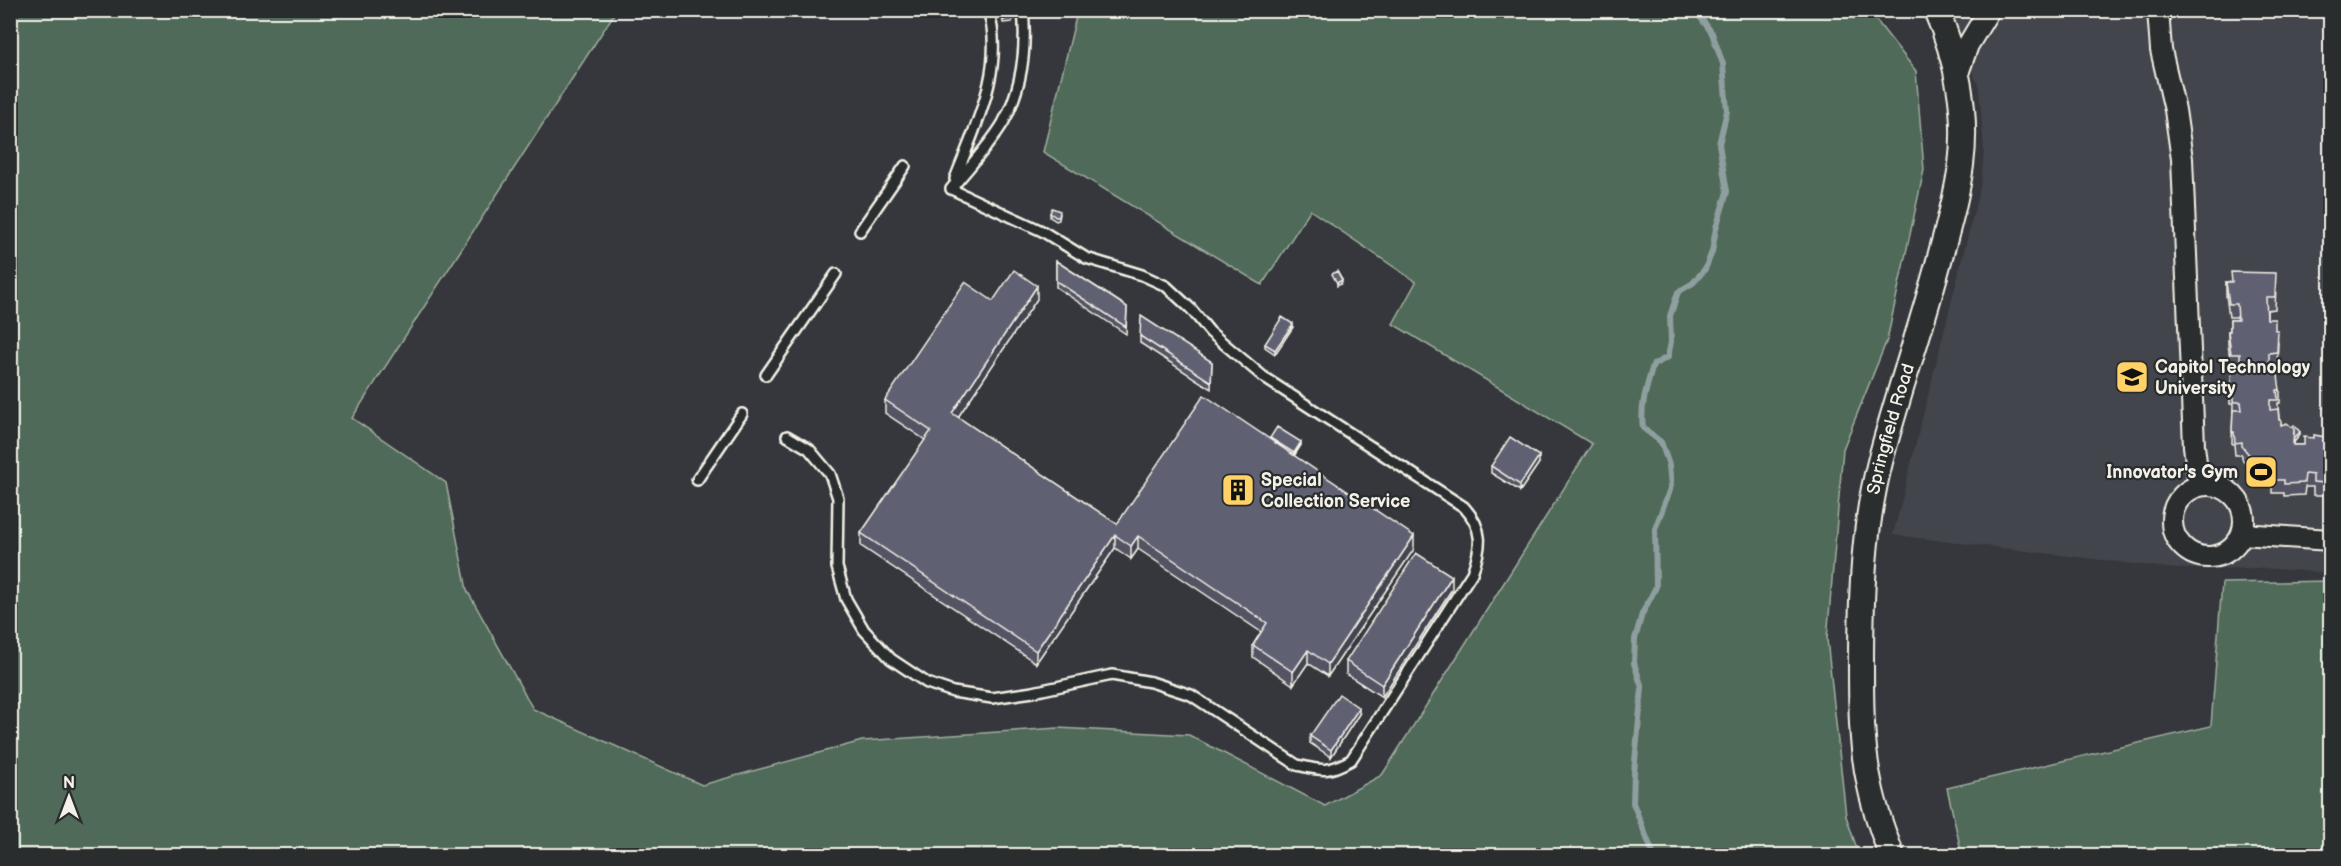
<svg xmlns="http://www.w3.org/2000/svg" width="2341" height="866" font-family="'Balsamiq Sans',sans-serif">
  <rect width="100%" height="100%" fill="#35373c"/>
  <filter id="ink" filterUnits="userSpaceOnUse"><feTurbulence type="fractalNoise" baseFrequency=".0167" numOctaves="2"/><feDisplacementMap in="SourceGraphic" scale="12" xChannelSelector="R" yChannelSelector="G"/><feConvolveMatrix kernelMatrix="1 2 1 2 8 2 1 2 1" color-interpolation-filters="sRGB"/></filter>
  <g filter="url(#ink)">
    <path fill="#42444c" d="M1945,11H2330V573L2262,568L2176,569L1893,535L1981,183L1984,151L1979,87Z"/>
    <path fill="#506b59" stroke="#a2aea0" stroke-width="1.5" d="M10,11H616L352,418L446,483L467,590L533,709L702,785L862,741L1058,728L1189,735L1325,806L1382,775L1592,444L1393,324L1416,282L1310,210L1262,285L1043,152L1076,17L1074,11H1869L1916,71L1924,170L1887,340L1843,449L1827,639L1846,816L1859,855H11Z
      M2326,117H2330V212Z
      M2330,581V855H1962L1947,788L2211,726L2222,583Z"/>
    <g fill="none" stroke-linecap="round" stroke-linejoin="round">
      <path stroke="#8f9f9f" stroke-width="6" d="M1654,856L1633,803L1634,772L1642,688L1634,663L1635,639L1642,614L1656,587L1655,529L1671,486L1669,465L1661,442L1643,428C1640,405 1647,387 1653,365L1668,357L1671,342L1670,316L1678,292L1693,283L1705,269L1712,252L1716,228L1727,192L1719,144L1727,111L1723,64L1712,33L1695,10"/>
      <defs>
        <path id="service" d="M955,179C975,127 1006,67 988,10
          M951,189C967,169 990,145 1003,123C1022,88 1027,50 1023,10
          M860,231L905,166
          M766,375L836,274
          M787,436L809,449L830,474L838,498L837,567L846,599L864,630L891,659L927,683L953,692L992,698L1033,692L1112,675L1151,682L1191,695L1297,765C1323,771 1327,773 1351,760L1472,573C1482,546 1484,529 1464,507L1266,379L1210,332L1191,309L1166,286L1142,275L1086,258L1042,231L951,189
          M697,480L742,414"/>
        <path id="minor" d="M2158,10L2161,50L2175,110L2182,159L2194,446L2199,486
          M1957,76L1968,45L1989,10
          M2172 521a36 36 0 1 1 72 0a36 36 0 1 1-72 0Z
          M2242,534L2330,540"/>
        <g id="tertiary">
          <path id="s1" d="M1892,856C1883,833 1875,810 1870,786C1861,746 1861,705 1861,665C1861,597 1863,528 1880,462C1898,392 1923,324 1941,253C1949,224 1957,195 1961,165C1968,114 1957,57 1936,10"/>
        </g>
      </defs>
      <use href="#service" stroke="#f4f1e8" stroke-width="14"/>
      <use href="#minor" stroke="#f4f1e8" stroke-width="24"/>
      <use href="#tertiary" stroke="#f4f1e8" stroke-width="28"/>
      <use href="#service" stroke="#2a2d2e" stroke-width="9"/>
      <use href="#minor" stroke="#2a2d2e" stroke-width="20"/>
      <use href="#tertiary" stroke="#2a2d2e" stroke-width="24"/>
    </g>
    <path fill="#535363" stroke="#f4f1e8" stroke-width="1.5" d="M1011,12L1012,22L1003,23L1002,13Z
      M1050,213L1060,214L1059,220L1056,221L1050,217Z
      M1056,261L1127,307L1126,334L1056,287Z
      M2226,282L2276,286L2275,309L2267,310V319L2275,330L2278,343L2277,365H2269V369L2280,390V403H2278L2279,420L2281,425L2300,435L2294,442V445H2304L2331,438V498H2325V495H2313V487H2305L2304,495L2284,496V493H2272V486H2268L2259,477L2258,478L2242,459V455H2235L2234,444H2232L2233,404H2230V391L2240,369V366L2231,367L2228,344V331H2230V320H2238L2237,317H2229L2226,295Z
      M1037,299L958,417L1117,524L1270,439V438L1301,445L1294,456L1414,549L1328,676L1308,663L1293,685L1253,657V645L1261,632L1138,549L1131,559L1115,548L1036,663L861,546V533L925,440L885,413V400Z
      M1293,327L1275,354L1265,347V344Z
      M1140,336L1212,362L1211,389L1140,343Z
      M1539,463L1520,491L1491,473V466Z
      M1452,589L1382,697L1346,674V661Z
      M1359,714L1331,757L1310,743V736Z"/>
    <path fill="#434450" stroke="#f4f1e8" stroke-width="1.5" d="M1342,280V283L1337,286V283Z
      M1037,286V299L952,426V413Z
      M1293,324V327L1275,354V350Z
      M2294,429L2300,432V435L2294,442L2293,458Z
      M1301,442V445L1294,456V453Z
      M1539,456V463L1520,491V485Z
      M2259,465V477L2258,478V466Z
      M1115,535V548L1036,663V651Z
      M1138,536V549L1131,559V546Z
      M1414,536V549L1328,676V664Z
      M1452,576V589L1382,697V685Z
      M1308,650V663L1293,685V672Z
      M1359,708V714L1331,757V750Z"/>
    <path fill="#606173" stroke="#f4f1e8" stroke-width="1.5" d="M1011,12L1012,18L1003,20L1002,13Z
      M1052,208L1060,211L1059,217H1056L1050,213Z
      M1056,261L1127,307L1126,327L1056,281Z
      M1014,270L1037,286L952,413L1117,524L1204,395L1414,536L1328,664L1308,650L1293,672L1253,645L1267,623L1138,536L1131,546L1115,535L1036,651L861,533L931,431L885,400L965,282L993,301Z
      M1337,271L1342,280L1337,283L1332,274Z
      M2231,272L2276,273L2275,297H2266L2267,319H2275V330H2278L2277,352L2269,353V369L2277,368L2280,390H2277L2278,400H2270V410L2278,409L2279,420H2281V425L2287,423L2294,429L2293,445H2304V437L2314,438V435L2331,438V485H2325V483L2313,482V475L2305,474L2304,483L2284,484V480H2272L2273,474L2268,473L2259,465L2258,466L2242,446V442L2235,443L2234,432H2232L2233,410H2242L2241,402H2233V391H2230L2232,369H2240V354H2231L2228,331H2230V320H2238L2237,304H2229L2226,282H2232Z
      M1141,316L1212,362L1211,382L1140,336Z
      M1282,317L1293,324L1275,350L1265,344Z
      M2294,425L2300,432L2294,438V429L2292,427Z
      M1277,427L1301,442L1294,453L1270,438Z
      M1510,437L1539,456L1520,485L1491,466Z
      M1416,553L1452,576L1382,685L1346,661Z
      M1339,694L1359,708L1331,750L1310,736Z"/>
  </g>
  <defs>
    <symbol id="university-square" viewBox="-11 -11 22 22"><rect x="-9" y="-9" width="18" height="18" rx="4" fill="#ffd166" stroke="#2a2d2e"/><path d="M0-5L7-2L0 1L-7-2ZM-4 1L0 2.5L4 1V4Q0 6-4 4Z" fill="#111"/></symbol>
    <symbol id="stadium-square" viewBox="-11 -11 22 22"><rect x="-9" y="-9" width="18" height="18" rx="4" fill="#ffd166" stroke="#2a2d2e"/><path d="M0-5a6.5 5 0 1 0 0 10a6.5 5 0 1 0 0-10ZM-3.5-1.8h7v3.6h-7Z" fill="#111"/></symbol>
    <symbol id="building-square" viewBox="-11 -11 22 22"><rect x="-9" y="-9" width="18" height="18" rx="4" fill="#ffd166" stroke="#2a2d2e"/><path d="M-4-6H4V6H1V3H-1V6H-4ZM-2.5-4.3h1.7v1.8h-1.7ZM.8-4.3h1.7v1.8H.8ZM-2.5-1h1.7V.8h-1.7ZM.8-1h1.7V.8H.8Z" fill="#111"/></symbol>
  </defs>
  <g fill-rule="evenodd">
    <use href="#university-square" x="2113" y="358" width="38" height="38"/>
    <use href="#stadium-square" x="2242" y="453" width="38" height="38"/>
    <use href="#building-square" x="1219" y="471" width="38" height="38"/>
  </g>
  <g text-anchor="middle" stroke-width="4.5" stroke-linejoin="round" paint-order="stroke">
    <g font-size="18" font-weight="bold" fill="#f4f1e8" stroke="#2a2d2e" text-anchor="start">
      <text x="2155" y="373">Capitol Technology<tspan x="2155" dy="21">University</tspan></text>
      <text x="2238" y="478" text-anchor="end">Innovator's Gym</text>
      <text x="1261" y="486">Special<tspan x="1261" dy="21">Collection Service</tspan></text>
    </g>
    <g font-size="18" fill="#f4f1e8" stroke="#2a2d2e">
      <text dy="6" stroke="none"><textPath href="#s1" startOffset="434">Springfield Road</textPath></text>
    </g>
  </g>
  <rect width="2341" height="866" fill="none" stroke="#2a2d2e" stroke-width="36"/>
  <rect x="18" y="18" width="2305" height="830" fill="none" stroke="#f4f1e8" stroke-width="2" filter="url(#ink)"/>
  <g transform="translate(69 797)" stroke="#2a2d2e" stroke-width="4.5" paint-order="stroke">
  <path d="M0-4.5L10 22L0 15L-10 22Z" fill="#f4f1e8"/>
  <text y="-9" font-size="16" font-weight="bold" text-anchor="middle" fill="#f4f1e8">N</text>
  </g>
</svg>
